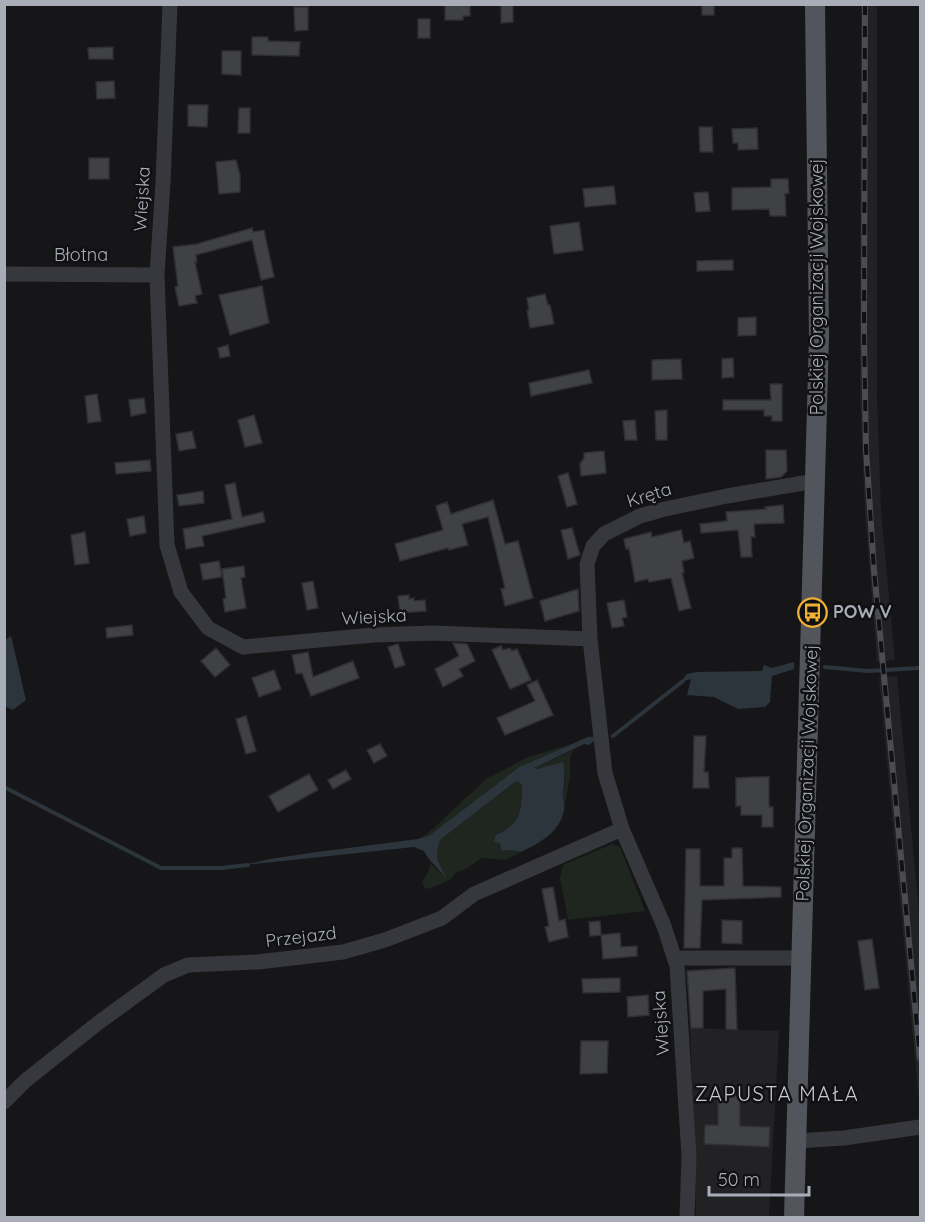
<svg xmlns="http://www.w3.org/2000/svg" width="925" height="1222" font-family="Quicksand,sans-serif">
  <rect width="100%" height="100%" fill="#161618"/>
  <path fill="#222225" d="M861,5H877V397L881,510L895,660L877,662L865,511L860,397Z
    M897,676L920,923V1112L879,677Z
    M690,1028L779,1031L769,1217H696L695,1147Z"/>
  <path fill="#1e261f" d="M569,745L519,767L430,835L419,839L433,829L486,779L528,757Z
    M575,749L570,755V776L564,809L563,799L566,774L532,769Z
    M516,781L522,783C521,810 523,823 496,835L501,851L512,850L521,852L505,860L481,858L468,868L455,873L451,879C442,883 436,887 426,889L422,883L430,868V863L444,877L435,854L440,840Z
    M612,844L620,847L645,911L568,920L560,878L563,865Z"/>
  <path fill="#2c353c" d="M11,636L26,700L13,710L4,706L5,640Z
    M794,662V669L772,676L770,702L765,707L738,709L714,697L687,695L691,679L681,682L687,674L696,672L762,671L764,665L772,668Z
    M588,737H594V741L589,745L584,744L534,768L538,769L563,762C566,774 564,783 563,796C563,800 565,805 564,810C560,833 539,843 521,852L512,850L501,851L500,844L494,841L496,835C523,823 521,810 522,784L516,781L440,840C433,863 440,860 446,879C439,868 430,863 424,851L414,847L244,865L270,859L317,852L418,839L430,835L519,767Z"/>
  <g fill="none" stroke-linecap="round" stroke-linejoin="round">
    <path stroke="#2c353c" stroke-width="4" d="M825,667L868,671L920,668
      M613,736L683,681
      M4,787L161,868H221L248,865"/>
  </g>
  <path fill="#404145" stroke="#303034" stroke-width="1.5" d="M470,4V16H463V20H445V5Z
    M501,4H513V22L501,23Z
    M702,4H714V15H702Z
    M294,7H308V30L295,31Z
    M418,19H430V38H418Z
    M252,37H268V41L300,42L299,56L252,55Z
    M113,47V59H89L88,48Z
    M222,51H241V75L222,74Z
    M114,81L115,98L97,99L96,82Z
    M188,105H208L207,127L188,126Z
    M239,108H250V133H238Z
    M699,127H712L713,152H700Z
    M757,128L758,149L738,150V143H733L732,129Z
    M89,158H109V179H89Z
    M236,160L240,175V192L219,194L216,162Z
    M771,179H788L789,193L785,194L786,216H770L769,209L732,210V188L771,187Z
    M614,186L616,204L585,207L583,189Z
    M708,192L710,211L696,212L694,193Z
    M579,222L583,250L554,254L550,226Z
    M252,228L253,232L264,230L274,277L261,280L252,240L196,255L197,262H195L202,294L195,296L197,303L179,306L175,287L178,286L173,247L197,244Z
    M733,260V270L697,271V261Z
    M262,286L269,323L230,335L219,295Z
    M545,294L548,305H550L554,324L530,328L527,310H529L527,298Z
    M756,317V335L738,336V318Z
    M228,345L230,356L220,358L218,348Z
    M733,358L734,377L722,378V359Z
    M681,359L682,379L652,380V360Z
    M589,370L592,383L531,396L529,383Z
    M770,384H782V421H772V416H764V410H723V400H771Z
    M97,394L101,421L88,423L85,396Z
    M144,398L146,413L131,416L129,400Z
    M667,410V440H656L655,411Z
    M254,415L262,443L245,447L238,420Z
    M635,420L637,440H625L623,421Z
    M192,431L196,448L179,451L176,434Z
    M766,450H786L787,471L781,477L766,479Z
    M604,451L606,473L581,476L580,464L584,458V453Z
    M150,460L151,471L116,474L115,463Z
    M568,473L577,504L567,507L558,476Z
    M235,483L242,517L263,512L265,522L202,536L204,546L186,549L183,529L232,519L225,485Z
    M203,491L204,503L179,506L177,495Z
    M493,500L505,544L518,541L533,598L505,606L501,589L505,588L488,517L462,524L468,545L449,550L448,548L400,561L395,544L443,530L436,506L447,502L451,514Z
    M783,505L784,523L754,524L755,537H751L752,557H741L738,530L701,533L700,524L727,521L726,512L766,509L765,507Z
    M144,516L146,533L130,536L127,519Z
    M572,528L580,555L568,559L561,530Z
    M681,530L684,543L690,541L694,558L682,561L684,572L682,573L691,608L679,611L671,578L649,582L648,579L635,582L629,548L626,549L624,539L651,532L652,537Z
    M85,532L89,563L75,565L71,535Z
    M219,561L222,577L203,580L200,564Z
    M244,566L245,577L241,578L246,608L225,612L223,599L226,598L222,569Z
    M313,581L318,608L307,610L302,583Z
    M578,589L579,611L545,621L540,601Z
    M409,595V599L414,598V601L425,600L426,611L400,613L398,596Z
    M624,600L627,617L622,618L624,626L612,628L607,603Z
    M132,625L133,635L107,638L106,628Z
    M453,643L467,644L475,661L459,669L463,676L443,687L435,669L459,656Z
    M398,644L405,665L395,668L388,647Z
    M501,646L503,650L510,648L512,651L517,649L531,680L510,689L492,650Z
    M216,648L230,665L215,677L201,661Z
    M308,652L313,677L353,661L359,678L311,696L302,673L296,674L292,655Z
    M274,670L281,689L259,697L252,678Z
    M537,680L553,715L505,735L497,718L535,701L527,685Z
    M246,716L256,751L246,754L236,719Z
    M694,736H706L704,772H708L709,788H693Z
    M380,744L387,756L374,763L367,750Z
    M346,770L351,779L333,789L328,780Z
    M309,774L318,790L278,812L269,796Z
    M756,777H769V807H773V827H762V815H741V806H736V778Z
    M732,848H742L743,886L781,887V897L702,900L700,948H684L686,849H700V886H724V858H732Z
    M553,887L559,921L565,919L568,937L549,942L545,927L549,926L542,889Z
    M722,920L742,921V944L722,943Z
    M600,921L601,935L590,936L589,922Z
    M620,933L621,947L637,946V956L603,959L601,935Z
    M872,939L879,988L865,990L858,941Z
    M735,968L737,1030L726,1029V989L703,991V1028H691L687,971Z
    M620,978V992L583,993L582,979Z
    M648,995L649,1015L628,1017L627,997Z
    M581,1041H608L607,1073L580,1074Z
    M718,1095H740V1126L770,1127L769,1147L704,1144L705,1125H718Z"/>
  <g fill="none" stroke-linecap="round" stroke-linejoin="round">
    <path stroke="#37383d" stroke-width="15" d="M170,4L163,183L157,275L167,545L181,592L208,628L243,647L374,635L434,633L590,639
      M4,274L157,275
      M674,958H802
      M4,1102L25,1081L98,1023L164,975L188,965L258,962L343,952L385,940L442,918L474,894L622,829
      M796,1141L844,1138L920,1127
      M687,1218L689,1156L677,966L664,926L622,829L605,773L590,639L587,564L593,546L604,534L640,516L665,509L727,496L815,481"/>
    <path stroke="#53555c" stroke-width="20" d="M794,1218L819,337L815,4"/>
    <defs>
      <path id="rail" d="M865,4L864,333L866,449L874,570L920,1058"/>
    </defs>
    <use href="#rail" stroke="#4a4c52" stroke-width="6"/>
    <use href="#rail" stroke="#111113" stroke-width="4" stroke-dasharray="11" stroke-linecap="butt"/>
  </g>
  <defs>
    <symbol id="bus-ring" viewBox="-11 -11 22 22"><circle r="9.5" fill="#111113" stroke="#f2b134" stroke-width="1.5"/><path d="M-5-6H5V4H4V6H2V4H-2V6H-4V4H-5ZM-3.5-4V0h7V-4ZM-3.5 1.2v1.5H-2V1.2ZM2 1.2v1.5H3.5V1.2Z" fill="#f2b134"/></symbol>
  </defs>
  <g fill-rule="evenodd">
    <use href="#bus-ring" x="796" y="596" width="33" height="33"/>
  </g>
  <g text-anchor="middle" stroke-width="5" stroke-linejoin="round" paint-order="stroke">
    <g font-size="18" fill="#a8adb8" stroke="#111113">
      <text transform="translate(142 199) rotate(-87)" y="6">Wiejska</text>
      <text x="81" y="261">Błotna</text>
      <text transform="translate(817 287) rotate(-90)" y="6">Polskiej Organizacji Wojskowej</text>
      <text transform="translate(649 495) rotate(-17)" y="6">Kręta</text>
      <text transform="translate(374 617) rotate(-3)" y="6">Wiejska</text>
      <text transform="translate(807 773) rotate(-88)" y="6">Polskiej Organizacji Wojskowej</text>
      <text transform="translate(301 937) rotate(-7)" y="6">Przejazd</text>
      <text transform="translate(661 1023) rotate(-94)" y="6">Wiejska</text>
    </g>
    <g font-size="18" font-weight="bold" fill="#a8adb8" stroke="#111113" text-anchor="start">
      <text x="833" y="618">POW V</text>
    </g>
    <g font-size="20" letter-spacing="1.5" fill="#c9ccd4" stroke="#111113">
      <text x="777" y="1101">ZAPUSTA MAŁA</text>
    </g>
  </g>
  <rect width="925" height="1222" fill="none" stroke="#a8adb8" stroke-width="12"/>
  <path d="M709 1186v9h100v-9" fill="none" stroke="#a8adb8" stroke-width="3"/>
  <text x="718" y="1186" font-size="18" fill="#a8adb8" stroke="#111113" stroke-width="4.5" paint-order="stroke">50 m</text>
</svg>
